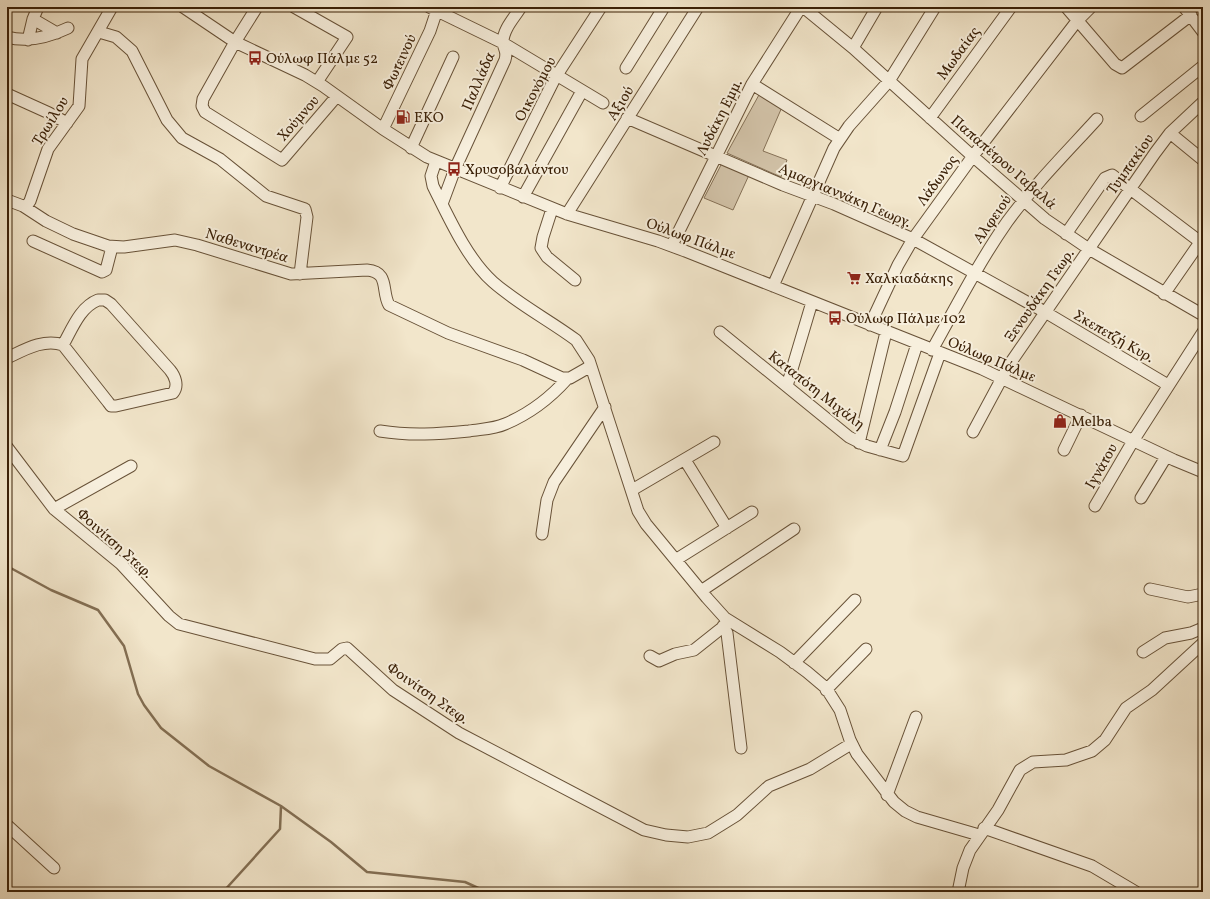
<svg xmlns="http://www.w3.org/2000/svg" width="1210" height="899" font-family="Vollkorn,serif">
  <rect width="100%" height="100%" fill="#f2e6cb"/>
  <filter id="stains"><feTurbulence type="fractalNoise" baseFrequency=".005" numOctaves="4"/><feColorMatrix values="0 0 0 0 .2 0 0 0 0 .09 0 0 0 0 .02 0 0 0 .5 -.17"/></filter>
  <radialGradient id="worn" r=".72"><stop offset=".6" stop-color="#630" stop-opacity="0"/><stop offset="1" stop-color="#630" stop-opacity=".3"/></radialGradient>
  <path fill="#d3c4aa" stroke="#867258" d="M760,93L782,107L763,151L787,160L781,177L727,153Z
    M722,163L749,175L733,210L704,198Z"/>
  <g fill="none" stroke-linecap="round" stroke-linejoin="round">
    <path stroke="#836f54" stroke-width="2.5" d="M7,566L51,590L98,610L124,646L138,694L144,705L161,728L209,766L281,806L331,842L367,872L465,882L487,892
      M223,892L280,829L281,806"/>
    <defs>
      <path id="minor" d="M183,7L235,42L305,75L323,86L383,129L427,157L567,214L658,241L685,251L982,369L1174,460L1203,472
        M257,7L235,42L203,99L202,106L205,112L282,160L337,96
        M294,7L347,37L317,82
        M429,7L503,43L603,103
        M803,7L853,48L969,153L1045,219L1089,249L1203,315
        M1066,7L1115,64L1122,68L1191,15
        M1184,7L1203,32
        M33,19L57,33
        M99,32L116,37L132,51L167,120L182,138L220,159L266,196L305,209L307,217L300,274
        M7,37C28,43 49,37 68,28
        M28,40L33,19L38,7
        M853,48L877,7
        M626,68L664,7
        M752,84L840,139
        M7,94L49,113L67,123
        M1141,116L1203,66
        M627,118L783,185L834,204L913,239L1045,312L1168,385
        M930,118L1011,7
        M383,129L430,31L438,7
        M1170,133L1203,160
        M411,148L453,57
        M436,161L431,176L433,186C448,216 467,259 493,282C518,304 549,320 576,340L589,360L638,511L646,524L707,598L725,618L780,652L807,672L826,688L840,710L850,740L857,754L894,802L905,811L917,817L979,835
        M500,188L555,78L601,7
        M523,197L582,91
        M7,200L23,206L46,221L73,234L108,246L124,247L175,240L197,245L291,274L367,270C390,272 381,291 389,305L448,333L523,360L562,378H570L591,366
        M442,204L455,169L505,60C508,50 503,49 503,42C503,29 515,17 521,7
        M26,207L30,201L48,149L79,106L82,59L112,7
        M552,209L543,237L541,248L547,257L575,280
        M567,214L698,7
        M1066,234L1105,178L1112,175L1203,244
        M33,241L102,272L106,270L112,247
        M672,245L752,84L801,7
        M773,286L834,148L849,126L889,81L935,7
        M1164,294L1203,238
        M98,300H105L111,304L170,370C175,376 179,386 173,393L116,406H111L108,402L63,345C72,329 80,307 98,300Z
        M870,325L898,265L913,239L973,156L1077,21L1091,7
        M720,332L849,437L867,446L903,456L940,353
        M932,350C956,307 979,262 1007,222C1034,185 1066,153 1097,119
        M7,358C24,350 44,338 63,345
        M787,386L812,302
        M380,431C411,436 438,434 469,431C481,429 494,429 505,424C529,414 550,398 567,379
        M973,432L1009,365L1155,153L1170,133L1203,102
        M859,443L886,332
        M7,447L54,509L121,564L169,616L179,624L315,659H330L342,649L347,648L393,690L459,733L644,830L666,835L688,837L708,833L737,815L769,786L810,769L851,744
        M880,450L895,412L917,344
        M1064,450L1081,415
        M685,460L727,528
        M632,490L714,442
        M1141,498L1166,457
        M1095,506L1133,441L1203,332
        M54,509L131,466
        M542,534L547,500L554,482L605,407
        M677,559L752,512
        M1150,589L1188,597L1203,594
        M701,591L794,529
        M723,626L727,633L741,748
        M1143,652L1165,638L1191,633L1203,628
        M650,656L659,661L675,654L694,650L728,623
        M794,663L855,600
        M826,690L866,649
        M887,795L916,717
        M7,825L54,868
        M984,828L1092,866L1136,892
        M958,892L963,868L970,850L998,810L1020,770L1033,762L1066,760L1092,751L1105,740L1126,708L1152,690L1203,643"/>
    </defs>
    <use href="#minor" stroke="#685238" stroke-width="13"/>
    <use href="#minor" stroke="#f7efdd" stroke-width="11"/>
  </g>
  <defs>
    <symbol id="bus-bare" viewBox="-9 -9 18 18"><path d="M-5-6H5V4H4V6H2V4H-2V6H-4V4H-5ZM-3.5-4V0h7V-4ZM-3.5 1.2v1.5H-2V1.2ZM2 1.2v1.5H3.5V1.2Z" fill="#8f2418" stroke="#f7efdd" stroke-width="2.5" paint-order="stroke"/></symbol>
    <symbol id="fuel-bare" viewBox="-9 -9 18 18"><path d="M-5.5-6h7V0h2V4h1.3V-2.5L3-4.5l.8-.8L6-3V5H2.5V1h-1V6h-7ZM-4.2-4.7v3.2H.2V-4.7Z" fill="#8f2418" stroke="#f7efdd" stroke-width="2.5" paint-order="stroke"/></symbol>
    <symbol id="supermarket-bare" viewBox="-9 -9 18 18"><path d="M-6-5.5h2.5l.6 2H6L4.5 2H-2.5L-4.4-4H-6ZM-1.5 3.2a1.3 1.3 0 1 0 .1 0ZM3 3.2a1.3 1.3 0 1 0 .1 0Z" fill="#8f2418" stroke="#f7efdd" stroke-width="2.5" paint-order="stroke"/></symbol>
    <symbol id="shop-bare" viewBox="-9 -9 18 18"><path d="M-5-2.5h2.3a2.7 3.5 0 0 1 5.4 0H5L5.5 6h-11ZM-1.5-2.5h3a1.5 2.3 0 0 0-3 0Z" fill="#8f2418" stroke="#f7efdd" stroke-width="2.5" paint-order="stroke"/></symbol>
  </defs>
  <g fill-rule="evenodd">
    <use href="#bus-bare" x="245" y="48" width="20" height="20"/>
    <use href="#fuel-bare" x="393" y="107" width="20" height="20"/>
    <use href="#bus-bare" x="444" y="159" width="20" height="20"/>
    <use href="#supermarket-bare" x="844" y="268" width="20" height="20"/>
    <use href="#bus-bare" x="825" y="308" width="20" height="20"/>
    <use href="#shop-bare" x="1050" y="411" width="20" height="20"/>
  </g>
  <g text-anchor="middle" stroke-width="4" stroke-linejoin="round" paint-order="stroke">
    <g font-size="15" fill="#3a2007" stroke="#f7efdd">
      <text transform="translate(958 53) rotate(-54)" y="5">Μωδαίας</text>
      <text transform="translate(399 62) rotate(-65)" y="5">Φωτεινού</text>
      <text transform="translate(478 81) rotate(-67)" y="5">Παλλάδα</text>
      <text transform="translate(535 89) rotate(-62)" y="5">Οικονόμου</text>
      <text transform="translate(620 103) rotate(-58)" y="5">Αξιού</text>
      <text transform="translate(719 117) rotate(-63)" y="5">Λυδάκη Εμμ.</text>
      <text transform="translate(298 118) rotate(-49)" y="5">Χούμνου</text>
      <text transform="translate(50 121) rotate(-58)" y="5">Τρωίλου</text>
      <text transform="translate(1004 162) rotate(41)" y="5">Παπαπέτρου Γαβαλά</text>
      <text transform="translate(1130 164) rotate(-55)" y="5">Τυμπακίου</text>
      <text transform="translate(937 180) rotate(-54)" y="5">Λάδωνος</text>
      <text transform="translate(845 195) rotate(23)" y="5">Αμαργιαννάκη Γεωργ.</text>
      <text transform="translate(992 219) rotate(-55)" y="5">Αλφειού</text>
      <text transform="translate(691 238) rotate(20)" y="5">Ούλωφ Πάλμε</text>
      <text transform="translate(247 245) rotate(17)" y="5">Ναθεναντρέα</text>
      <text transform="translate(1039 295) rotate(-55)" y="5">Ξενουδάκη Γεωρ.</text>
      <text transform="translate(1114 336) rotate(30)" y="5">Σκεπετζή Κυρ.</text>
      <text transform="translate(992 359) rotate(23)" y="5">Ούλωφ Πάλμε</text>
      <text transform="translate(817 390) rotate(38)" y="5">Καταπότη Μιχάλη</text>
      <text transform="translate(1101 466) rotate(-60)" y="5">Ιγνάτου</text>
      <text transform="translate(115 543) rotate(42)" y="5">Φοινίτση Στεφ.</text>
      <text transform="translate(428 693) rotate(35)" y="5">Φοινίτση Στεφ.</text>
    </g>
    <g font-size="15" fill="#3a2007" stroke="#f7efdd" text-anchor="start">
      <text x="266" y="63">Ούλωφ Πάλμε 52</text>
      <text x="414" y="122">EKO</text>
      <text x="465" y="174">Χρυσοβαλάντου</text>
      <text x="865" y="283">Χαλκιαδάκης</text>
      <text x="846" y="323">Ούλωφ Πάλμε 102</text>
      <text x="1071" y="426">Melba</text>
    </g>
  </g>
  <rect width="1210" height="899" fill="none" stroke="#f2e6cb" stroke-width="24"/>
  <rect x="8" y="8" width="1194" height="883" fill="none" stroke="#3a2007" stroke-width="2"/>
  <rect x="12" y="12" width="1186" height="875" fill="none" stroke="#3a2007"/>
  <rect width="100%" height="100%" filter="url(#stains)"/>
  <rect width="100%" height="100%" fill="url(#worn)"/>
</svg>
